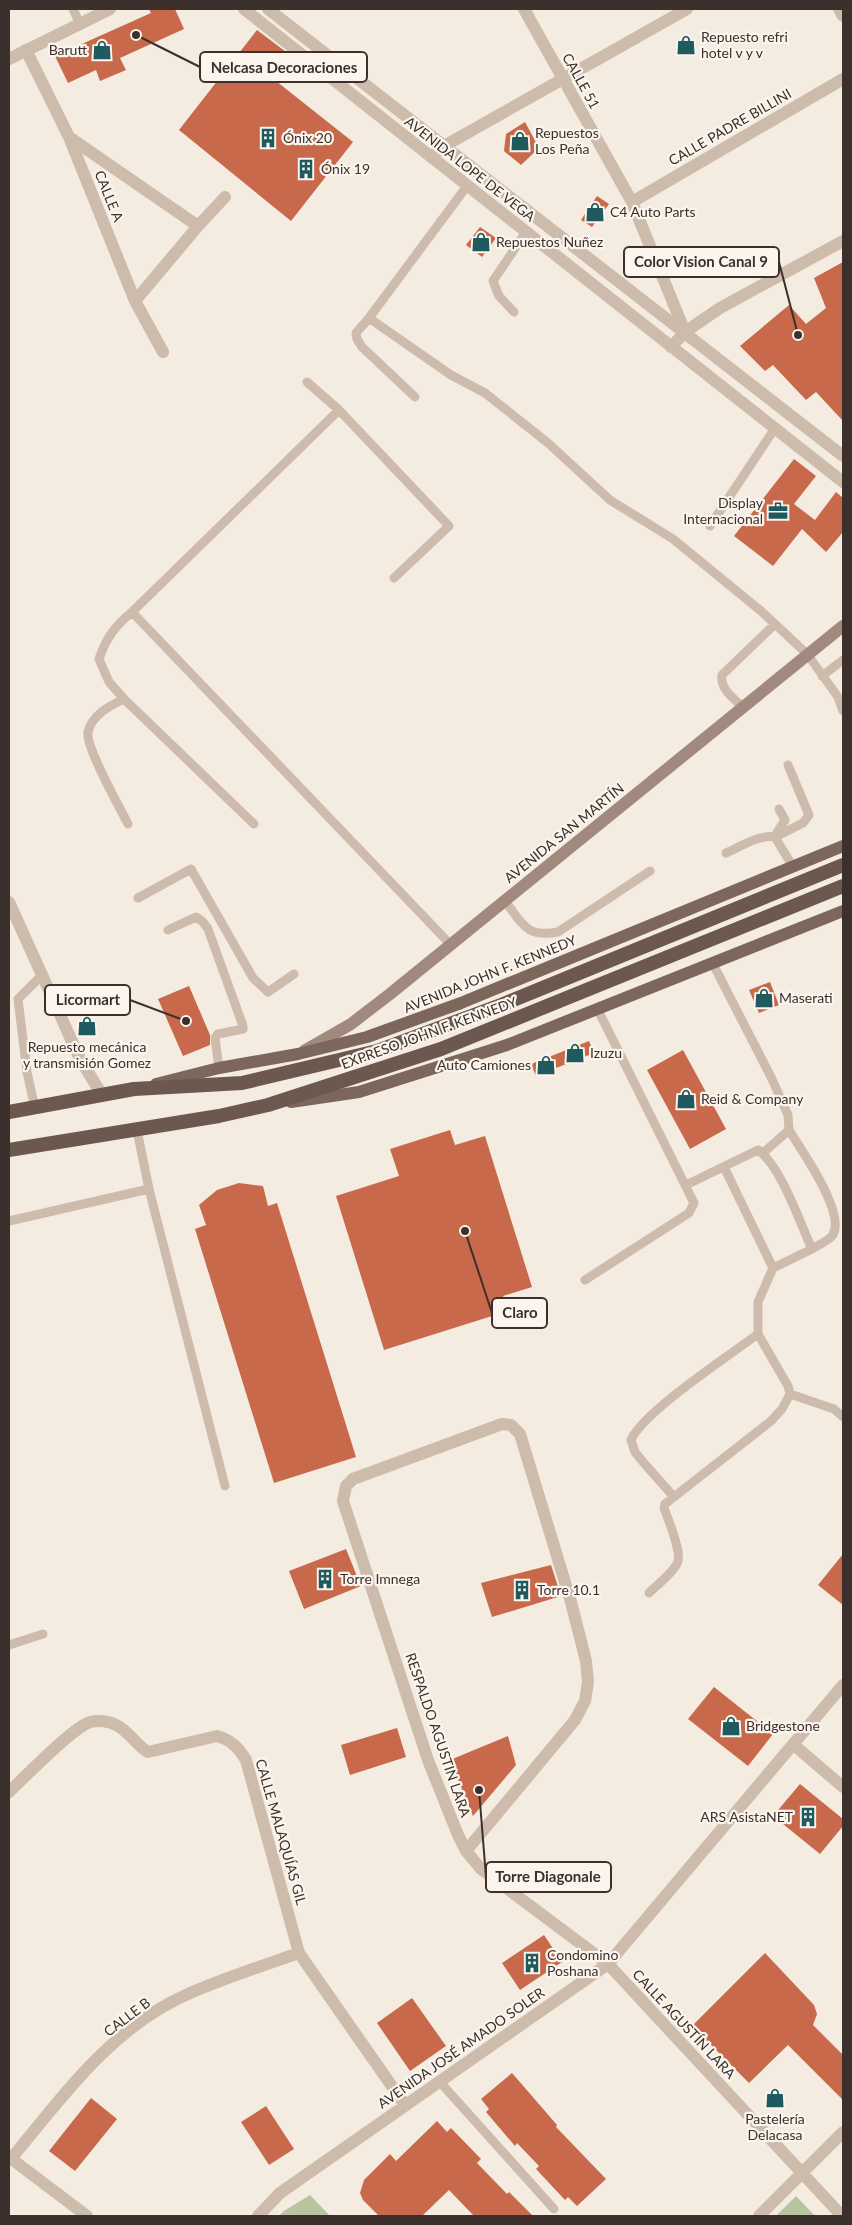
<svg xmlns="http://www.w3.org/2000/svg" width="852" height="2225" font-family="Lato,sans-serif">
  <rect width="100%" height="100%" fill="#f4ebe1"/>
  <path fill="#b8c4a0" d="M310,2195L330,2216H279L284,2211Z
    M796,2196L815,2216H776Z"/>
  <path fill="#c8694b" d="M149,9H175L184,29L120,58L126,70L100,81L96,70L68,83L55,56L151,13Z
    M257,30L294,58L276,81L353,142L291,221L179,130Z
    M525,122L539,148L521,165L504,151L506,134Z
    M597,196L609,204L592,227L581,220Z
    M480,227L496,238L482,257L466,245Z
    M843,262V421L816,392L806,400L773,365L765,371L740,346L789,305L806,324L826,308L814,278Z
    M794,459L816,476L794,504L815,520L836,492L843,498V532L826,552L802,529L773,566L734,536Z
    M770,982L779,1005L759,1013L749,990Z
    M189,986L210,1035V1045L183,1056L158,999Z
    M589,1041L594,1053L536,1076L531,1064Z
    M683,1050L726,1129L690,1149L647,1070Z
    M450,1130L455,1145L485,1136L532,1287L503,1296L508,1311L384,1350L336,1196L399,1176L390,1149Z
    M239,1183L263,1186L268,1206L277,1203L356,1457L274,1483L195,1229L206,1225L199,1205L217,1190Z
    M346,1549L361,1586L304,1609L289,1571Z
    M843,1554V1605L818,1585Z
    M551,1565L561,1596L492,1617L481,1583Z
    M714,1687L773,1734L748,1766L688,1719Z
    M397,1728L406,1757L350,1775L341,1745Z
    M508,1736L516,1765L473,1816L450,1760Z
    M800,1784L843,1819V1826L820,1854L773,1816Z
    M544,1935L562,1962L520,1990L502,1963Z
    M765,1953L814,2005L817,2014L813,2025L843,2055V2100L788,2045L749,2083L692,2026Z
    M412,1998L446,2046L410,2071L377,2023Z
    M512,2073L557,2125L556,2127L606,2179L577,2206L568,2197L565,2200L536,2169L539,2166L517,2143L515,2146L486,2112L489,2109L481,2099Z
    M91,2098L117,2119L75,2171L49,2151Z
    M266,2106L294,2149L269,2165L241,2122Z
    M437,2121L447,2132L451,2128L481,2159L477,2163L507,2194L509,2192L533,2216H474L449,2190L422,2216H379L363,2200L360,2193L364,2180L390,2154L396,2161Z"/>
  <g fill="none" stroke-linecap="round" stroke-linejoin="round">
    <path stroke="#cdbbac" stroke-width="9" d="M73,9L80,24
      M467,186L369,318L451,375L485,393L548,443L610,500L673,539L761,611L775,624
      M514,312L499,296L493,281L526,232
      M369,318L356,333L357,339L362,347L415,397
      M307,382L339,410
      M710,526L775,428
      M394,578L449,526L339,410L132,612L451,945
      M822,676L843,660
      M124,699L254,824
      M743,707C733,698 720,689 722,675L775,624L808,655L838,697L843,711
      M128,824C120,808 85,746 88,732C92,715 109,706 124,699L109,682L99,659C106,638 115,626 132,612
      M775,836L785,820L779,809
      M775,837L803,823L809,815L788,765
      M726,853C740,847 760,834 775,837L793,867
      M138,898L191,869L253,978L268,992L294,974
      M505,901C523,924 526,938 558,932L650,871
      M168,930L196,917L202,921L208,929L243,1026V1029L218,1034L215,1038L219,1068
      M712,962L772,1079L788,1115L789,1130L763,1153
      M35,1108L27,1072L18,999L42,975
      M137,1130L149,1189L225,1486
      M789,1130C801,1150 848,1215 832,1236C828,1241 818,1245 812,1249
      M724,1167L773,1268
      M9,1221L149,1189
      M585,1280L689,1213L694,1203L597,1008
      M790,1394L834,1409L843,1417
      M674,1497L643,1462L635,1452L631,1440C643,1412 730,1355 758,1334
      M649,1593C656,1586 676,1570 678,1561C681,1550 668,1519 664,1508L665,1504L771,1421L782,1409L790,1394L788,1386L758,1334V1302L773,1268L812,1249C800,1223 781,1166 758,1150L686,1185
      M9,1645L43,1634
      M439,2081L554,2209"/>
    <path stroke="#cdbbac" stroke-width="12" d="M524,9L632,202L685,332
      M839,9L843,16
      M26,50L69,137L135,301L163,352
      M69,137L198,226
      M431,157L444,146L687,9
      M632,202L843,79
      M135,301L198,226L225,197
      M671,347L685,332L720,308L843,241
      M9,902L80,1059L102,1095
      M794,1745L843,1787
      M9,1792C25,1777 72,1728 90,1722C98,1720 109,1721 116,1725C129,1731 136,1745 148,1752L217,1736C231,1740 238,1747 246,1760L299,1953L405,2105
      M466,1851L575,1720L585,1701L588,1682L586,1661L571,1602L520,1434L511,1425L502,1424L353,1479L346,1486L343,1501L428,1760L458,1835L466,1851L481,1869L608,1964L842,2216
      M9,2157L87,2216
      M11,2159C62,2097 112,2027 188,1994C224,1978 262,1966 299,1953
      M258,2216L280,2193L608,1964L843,1685
      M759,2216L843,2132"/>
    <path stroke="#cdbbac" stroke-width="12" d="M244,9L843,482
      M268,9L843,456
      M9,59L110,9"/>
    <path stroke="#a18a7d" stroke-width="12" d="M304,1051L351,1024L390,994L843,626"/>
    <path stroke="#7d675c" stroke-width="12" d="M156,1084L219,1068L298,1054L367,1037L461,1003L843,846
      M291,1102L359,1092L507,1045L843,911"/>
    <path stroke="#6c584f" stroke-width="14" d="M9,1112L134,1089L242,1083L377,1051L501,1005L843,865
      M9,1150L219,1116L268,1105L441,1049L843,886"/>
  </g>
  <defs>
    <symbol id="shop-bare" viewBox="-9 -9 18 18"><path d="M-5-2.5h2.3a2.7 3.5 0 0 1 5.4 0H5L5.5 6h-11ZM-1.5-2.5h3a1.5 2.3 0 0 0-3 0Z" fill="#1f5a5e" stroke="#fbf5ee" stroke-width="2.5" paint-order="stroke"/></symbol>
    <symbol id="building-bare" viewBox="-9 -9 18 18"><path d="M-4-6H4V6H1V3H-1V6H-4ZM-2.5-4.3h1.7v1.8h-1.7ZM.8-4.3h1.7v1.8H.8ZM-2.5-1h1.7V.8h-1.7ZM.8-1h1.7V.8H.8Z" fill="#1f5a5e" stroke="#fbf5ee" stroke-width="2.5" paint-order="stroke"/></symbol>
    <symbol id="office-bare" viewBox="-9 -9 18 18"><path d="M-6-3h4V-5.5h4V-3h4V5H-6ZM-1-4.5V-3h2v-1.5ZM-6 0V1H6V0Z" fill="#1f5a5e" stroke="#fbf5ee" stroke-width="2.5" paint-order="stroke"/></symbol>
  </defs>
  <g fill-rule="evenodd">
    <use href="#shop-bare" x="672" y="31" width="28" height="28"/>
    <use href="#shop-bare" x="88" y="36" width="28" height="28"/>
    <use href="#building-bare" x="254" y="124" width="28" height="28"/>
    <use href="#shop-bare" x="506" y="127" width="28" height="28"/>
    <use href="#building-bare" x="292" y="155" width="28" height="28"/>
    <use href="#shop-bare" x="581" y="198" width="28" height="28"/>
    <use href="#shop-bare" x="467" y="228" width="28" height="28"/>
    <use href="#office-bare" x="764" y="497" width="28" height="28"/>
    <use href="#shop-bare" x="750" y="984" width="28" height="28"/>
    <use href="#shop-bare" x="73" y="1012" width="28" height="28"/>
    <use href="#shop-bare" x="561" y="1039" width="28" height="28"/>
    <use href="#shop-bare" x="532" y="1051" width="28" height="28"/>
    <use href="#shop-bare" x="672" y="1085" width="28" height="28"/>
    <use href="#building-bare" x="311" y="1565" width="28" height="28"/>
    <use href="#building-bare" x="508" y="1576" width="28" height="28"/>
    <use href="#shop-bare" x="717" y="1712" width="28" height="28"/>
    <use href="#building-bare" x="794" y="1803" width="28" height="28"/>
    <use href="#building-bare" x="518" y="1949" width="28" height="28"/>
    <use href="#shop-bare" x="761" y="2084" width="28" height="28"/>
  </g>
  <g text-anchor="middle" stroke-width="4.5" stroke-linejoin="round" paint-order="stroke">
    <g font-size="14" fill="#3b302b" stroke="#fbf5ee" text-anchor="start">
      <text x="701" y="42">Repuesto refri<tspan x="701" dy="16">hotel v y v</tspan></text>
      <text x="87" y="55" text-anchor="end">Barutt</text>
      <text x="535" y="138">Repuestos<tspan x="535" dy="16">Los Peña</tspan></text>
      <text x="283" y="143">Ónix 20</text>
      <text x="321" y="174">Ónix 19</text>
      <text x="610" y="217">C4 Auto Parts</text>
      <text x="496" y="247">Repuestos Nuñez</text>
      <text x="763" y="508" text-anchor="end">Display<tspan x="763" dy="16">Internacional</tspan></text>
      <text x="779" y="1003">Maserati</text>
      <text x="87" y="1052" text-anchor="middle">Repuesto mecánica<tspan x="87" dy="16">y transmisión Gomez</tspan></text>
      <text x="590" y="1058">Izuzu</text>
      <text x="531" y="1070" text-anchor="end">Auto Camiones</text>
      <text x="701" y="1104">Reid &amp; Company</text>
      <text x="340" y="1584">Torre Imnega</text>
      <text x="537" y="1595">Torre 10.1</text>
      <text x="746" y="1731">Bridgestone</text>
      <text x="793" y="1822" text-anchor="end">ARS AsistaNET</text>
      <text x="547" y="1960">Condomino<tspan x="547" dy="16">Poshana</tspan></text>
      <text x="775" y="2124" text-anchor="middle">Pastelería<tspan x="775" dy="16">Delacasa</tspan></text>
    </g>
    <g font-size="14" fill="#3b302b" stroke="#fbf5ee">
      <text transform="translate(581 81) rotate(61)" y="5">CALLE 51</text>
      <text transform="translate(730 127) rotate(-30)" y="5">CALLE PADRE BILLINI</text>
      <text transform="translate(470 169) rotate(38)" y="5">AVENIDA LOPE DE VEGA</text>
      <text transform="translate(109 196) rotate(68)" y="5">CALLE A</text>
      <text transform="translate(564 833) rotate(-39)" y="5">AVENIDA SAN MARTÍN</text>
      <text transform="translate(490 974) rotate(-22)" y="5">AVENIDA JOHN F. KENNEDY</text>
      <text transform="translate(429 1033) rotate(-20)" y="5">EXPRESO JOHN F. KENNEDY</text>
      <text transform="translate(438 1735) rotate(71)" y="5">RESPALDO AGUSTIN LARA</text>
      <text transform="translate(281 1832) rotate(74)" y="5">CALLE MALAQUÍAS GIL</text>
      <text transform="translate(127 2017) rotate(-37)" y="5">CALLE B</text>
      <text transform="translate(684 2024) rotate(47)" y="5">CALLE AGUSTÍN LARA</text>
      <text transform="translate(461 2048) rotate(-35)" y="5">AVENIDA JOSÉ AMADO SOLER</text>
    </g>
  </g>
  <path fill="none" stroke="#3b302b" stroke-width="2" d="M136 35L200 67M798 335L779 262M186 1021L130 1000M465 1231L492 1313M479 1790L486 1877"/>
  <g fill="#3b302b" stroke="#fbf5ee" stroke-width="2">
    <circle cx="136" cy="35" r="5"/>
    <circle cx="798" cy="335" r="5"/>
    <circle cx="186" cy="1021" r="5"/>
    <circle cx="465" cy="1231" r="5"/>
    <circle cx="479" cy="1790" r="5"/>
  </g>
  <g fill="#fbf5ee" stroke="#3b302b" stroke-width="2">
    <rect x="200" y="52" width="167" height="30" rx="5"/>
    <rect x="624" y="247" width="155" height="30" rx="5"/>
    <rect x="45" y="985" width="85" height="30" rx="5"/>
    <rect x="492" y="1298" width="55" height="30" rx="5"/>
    <rect x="486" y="1862" width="125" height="30" rx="5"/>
  </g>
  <g font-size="15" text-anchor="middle" font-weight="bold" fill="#3b302b">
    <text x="284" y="73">Nelcasa Decoraciones</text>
    <text x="701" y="267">Color Vision Canal 9</text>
    <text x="88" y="1005">Licormart</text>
    <text x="520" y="1318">Claro</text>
    <text x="548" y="1882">Torre Diagonale</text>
  </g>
  <rect width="852" height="2225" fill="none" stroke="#3b302b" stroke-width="20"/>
</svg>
